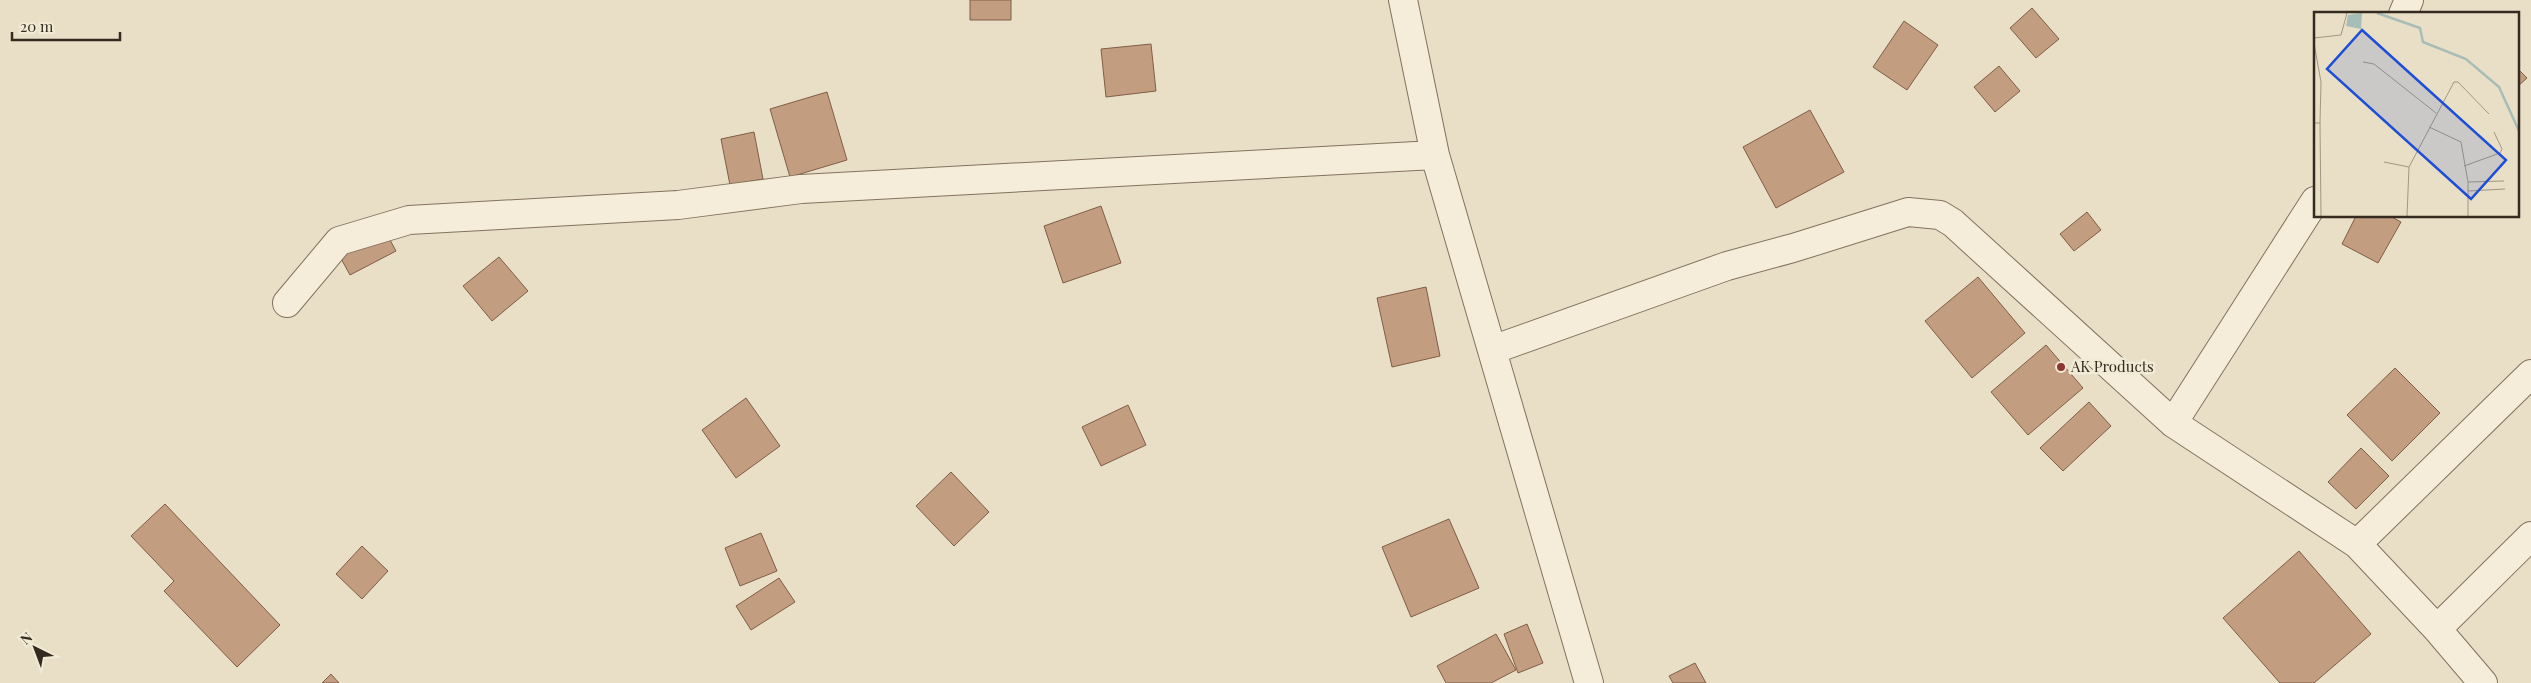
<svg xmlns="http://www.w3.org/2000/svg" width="2531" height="683" font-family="'Playfair Display',serif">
  <rect width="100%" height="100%" fill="#e9dfc6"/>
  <path fill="#c39d80" stroke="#7f5e46" d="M970,0H1011V20H970Z
    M2032,8L2059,39L2036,58L2010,28Z
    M1904,21L1938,45L1907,90L1873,67Z
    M1151,44L1156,91L1106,97L1101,49Z
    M1999,66L2020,91L1995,112L1974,87Z
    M2517,68L2527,78L2517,87Z
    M827,92L847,160L790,177L770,109Z
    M1810,110L1844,172L1776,208L1743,147Z
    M754,132L763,179L730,185L721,139Z
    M1101,206L1121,263L1063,283L1044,226Z
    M2087,212L2101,230L2074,251L2060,234Z
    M2356,216H2390L2401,222L2378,263L2342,244Z
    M384,229L396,251L350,275L338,253Z
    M499,257L528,291L492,321L463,286Z
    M1978,277L2025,333L1972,378L1925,321Z
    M1426,287L1440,356L1392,367L1377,298Z
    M2046,345L2083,388L2028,435L1991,392Z
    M2395,368L2440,413L2392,461L2347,415Z
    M746,398L780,446L736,478L702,430Z
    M2089,402L2111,426L2063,471L2040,448Z
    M1128,405L1146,445L1101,466L1082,427Z
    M2361,448L2389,476L2356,509L2328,482Z
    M951,472L989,512L954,546L916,506Z
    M165,504L280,625L237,667L164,591L174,581L131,536Z
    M1449,519L1479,588L1411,617L1382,547Z
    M761,533L777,571L740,586L725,548Z
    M362,546L388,571L362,599L336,574Z
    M2299,551L2371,634L2314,683H2280L2223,618Z
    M779,578L795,602L751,630L736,606Z
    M1527,624L1543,663L1518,673L1504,634Z
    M1496,634L1516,670L1491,683H1446L1437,666Z
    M1695,663L1706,683H1673L1669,676Z
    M331,674L339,683H322Z"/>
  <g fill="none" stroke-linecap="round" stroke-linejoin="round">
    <defs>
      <path id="minor" d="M1403,0L1435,155L1589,683
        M2403,14L2409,0
        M287,303L339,241L409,220L678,205L801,189L1435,155
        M1492,350L1727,266L1793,248L1908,212L1940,215L1953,223L2173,423L2357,544L2437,629L2483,683
        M2173,423L2315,201
        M2357,544L2531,374
        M2437,629L2531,536"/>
    </defs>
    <use href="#minor" stroke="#83725e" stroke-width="30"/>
    <use href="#minor" stroke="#f5edd9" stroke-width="28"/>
  </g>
  <circle fill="#8b3535" stroke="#f1ead5" stroke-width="2" cx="2061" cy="367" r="5"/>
  <g text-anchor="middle" stroke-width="5" stroke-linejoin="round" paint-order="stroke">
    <g font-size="15" fill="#342a20" stroke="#f1ead5" text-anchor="start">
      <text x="2071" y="372">AK Products</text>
    </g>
  </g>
  <g transform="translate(2314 12)">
    <rect width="205" height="205" fill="#e9dfc6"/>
    <path d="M48,1L47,17L32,14L34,3Z" fill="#a7bdb7"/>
    <path fill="none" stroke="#a7bdb7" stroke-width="2.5" d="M63,1L106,16L109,30L152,47L185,75L205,119"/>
    <path fill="none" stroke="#a19784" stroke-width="1" d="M0,26L27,23L33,1M0,31L7,70L6,111H0M49,50L60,52L122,101M6,111L7,204M115,115L147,130L154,170V204M70,150L95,155M150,154L186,141L188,137L180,120M154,170L190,169M154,179L191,177M93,204L95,155L140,70H144L175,102"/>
    <path fill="#1d4ed8" fill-opacity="0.15" stroke="#1d4ed8" stroke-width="2.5" d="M48,18L192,148L157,187L13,57Z"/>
    <rect width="205" height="205" fill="none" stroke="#342a20" stroke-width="2.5"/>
  </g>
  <g transform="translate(35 648) rotate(318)" stroke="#f1ead5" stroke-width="4" paint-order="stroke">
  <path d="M0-4L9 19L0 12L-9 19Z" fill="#342a20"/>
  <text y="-8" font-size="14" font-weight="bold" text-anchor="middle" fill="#342a20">N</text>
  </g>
  <path d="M12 32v8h108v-8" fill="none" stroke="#342a20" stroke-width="2.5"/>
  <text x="20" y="32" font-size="15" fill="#342a20" stroke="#f1ead5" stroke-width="4" paint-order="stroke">20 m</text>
</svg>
